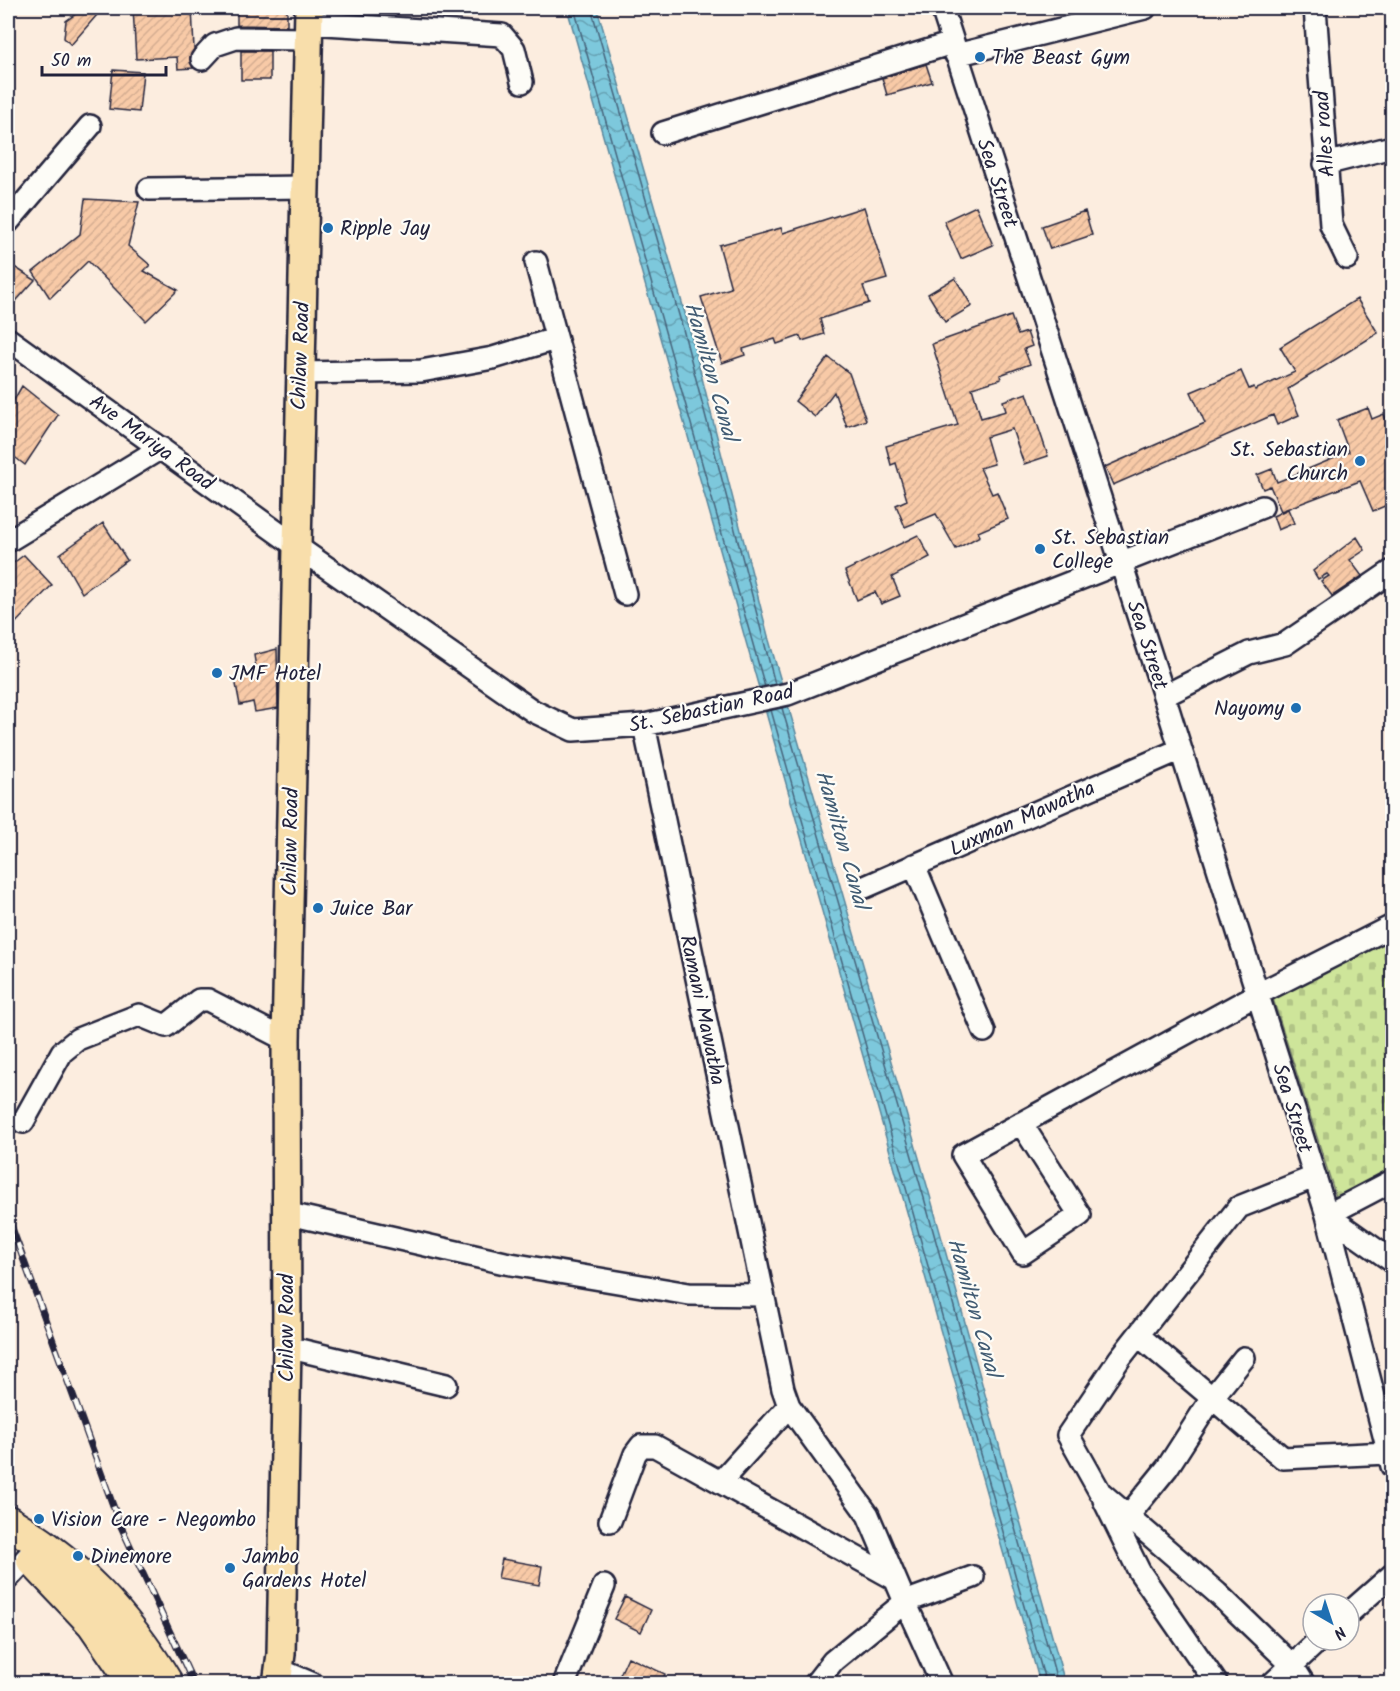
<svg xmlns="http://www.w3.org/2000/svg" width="1400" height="1691" font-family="Kalam,sans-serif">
  <defs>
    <pattern id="cemetery-stones" width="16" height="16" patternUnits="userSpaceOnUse" patternTransform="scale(1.5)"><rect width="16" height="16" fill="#cee59a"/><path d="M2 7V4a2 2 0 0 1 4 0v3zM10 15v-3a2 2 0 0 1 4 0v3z" fill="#b1c486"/></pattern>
    <pattern id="water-waves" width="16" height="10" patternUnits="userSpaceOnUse" patternTransform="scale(1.5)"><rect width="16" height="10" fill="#7dc8dc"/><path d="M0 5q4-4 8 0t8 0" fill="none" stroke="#66a2b4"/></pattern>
    <pattern id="building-hatch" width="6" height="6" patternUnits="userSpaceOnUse" patternTransform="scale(1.5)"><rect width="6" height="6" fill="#f8caa7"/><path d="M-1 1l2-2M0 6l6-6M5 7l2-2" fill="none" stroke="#d4ad91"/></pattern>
  </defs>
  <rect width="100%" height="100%" fill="#fceddf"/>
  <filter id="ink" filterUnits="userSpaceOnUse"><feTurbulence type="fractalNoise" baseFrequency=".0167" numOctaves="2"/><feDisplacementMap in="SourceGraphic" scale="12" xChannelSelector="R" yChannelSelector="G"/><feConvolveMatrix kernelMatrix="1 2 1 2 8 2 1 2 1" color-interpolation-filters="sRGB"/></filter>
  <g filter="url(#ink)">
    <path fill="url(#cemetery-stones)" stroke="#78846a" stroke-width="1.5" d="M1392,936V1173L1337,1200L1273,999L1280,995L1282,989Z"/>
    <path fill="url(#water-waves)" stroke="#59869c" stroke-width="1.5" d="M567,8H597L689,327L769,640L930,1196L1065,1683H1040Z"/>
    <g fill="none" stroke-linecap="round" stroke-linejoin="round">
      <path stroke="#46647b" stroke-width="1.5" d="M574,8L765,687
        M591,8L683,329L775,684
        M782,708L924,1198L1058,1684
        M771,710L1046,1684"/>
    </g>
    <path fill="url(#building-hatch)" stroke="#22223b" stroke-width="1.5" d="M84,8H103L71,45L64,38L66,21Z
      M133,8H192L194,49L190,57L193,68L178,69L177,57L136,59Z
      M237,8H287V26L237,25Z
      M241,51H270V80H241Z
      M926,64L932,82L887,95L882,78Z
      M113,70L143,72L139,112L109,109Z
      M85,199L139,202L128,246L150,265L144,271L178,290L146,321L88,261L50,298L33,272L80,234Z
      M976,206L993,245L961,259L944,221Z
      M864,207L887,279L863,286L869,303L820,319L824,334L802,341L800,336L777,344L775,339L743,349L745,355L722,363L701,297L731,288L719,245L781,228L783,233Z
      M1085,211L1092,235L1050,249L1042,226Z
      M8,263L35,280L8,310Z
      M955,278L972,306L945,322L928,294Z
      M1357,299L1378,333L1288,389L1299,415L1277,425L1273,415L1113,485L1105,467L1205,423L1191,392L1241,371L1249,389L1254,387L1255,390L1295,372L1280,347Z
      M1011,316L1018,335L1027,332L1032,346L1024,349L1030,364L1000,375L1001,379L972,388L981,418L1006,411L1003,401L1027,393L1048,456L1024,464L1012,429L986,437L994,464L980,468L992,494L997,492L1008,519L978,532L980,536L956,549L936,514L905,527L896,505L907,500L896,463L891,465L886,446L958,425L932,344Z
      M828,357L849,373L866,420L847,427L834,392L815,417L795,401Z
      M22,386L58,415L25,465L8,452V410Z
      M1368,408L1372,419L1384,414L1389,427L1392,426V503L1373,511L1360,481L1281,511L1270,486L1263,489L1257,475L1272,469L1277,482L1349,452L1337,420Z
      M1288,509L1294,523L1278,530L1273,516Z
      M103,523L127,560L82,593L60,554Z
      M918,535L930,557L892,577L900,596L881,604L875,592L857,600L845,571Z
      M1357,537L1365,550L1350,560L1362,576L1332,596L1321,581L1329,576L1327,574L1318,579L1313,571Z
      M24,555L52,585L8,631V567Z
      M277,649L278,708L255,712L253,702L240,705L235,679L257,674L254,655Z
      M502,1559L542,1566L539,1585L498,1578Z
      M625,1597L651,1610L641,1632L614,1619Z
      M628,1657L665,1674L661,1683H627L618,1679Z"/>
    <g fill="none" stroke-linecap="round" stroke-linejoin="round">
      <defs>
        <path id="minor" d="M942,8L1164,696L1327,1215L1392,1466
          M1315,8L1331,225L1347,258
          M309,23L502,35L514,49L522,82
          M956,55L1145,8
          M202,59L215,45L236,38L309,39
          M663,133L952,43
          M1325,164L1392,147
          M149,189L306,187
          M8,222L90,126
          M536,262L625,594
          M8,339L296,546L533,711L573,730L644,725L788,694L1262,507
          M299,373L421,371L493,358L555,339
          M8,541L161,448
          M1164,696L1249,653L1285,644L1392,571
          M644,725L783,1389L789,1406L868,1515L905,1602L973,1577
          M914,865L984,1031
          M865,887L1179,750
          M23,1122L62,1052L78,1039L139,1015L166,1026L199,1000H208L286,1040
          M1021,1123L1080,1215L1023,1253L963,1155L1258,994L1392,926
          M285,1213L505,1263L689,1294L761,1295
          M1327,1215L1392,1261
          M1327,1215L1392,1181
          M1138,1335L1283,1458L1388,1453
          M287,1347L446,1385
          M721,1481L789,1406
          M1104,1500L1139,1571L1217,1684
          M1128,1516L1167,1468L1212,1398L1244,1358
          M610,1521L635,1454L641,1446H655L895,1579
          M8,1578L38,1546
          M1349,1613L1392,1575
          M280,1670L313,1684
          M564,1684L604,1586
          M815,1684L833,1661L905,1602L942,1684
          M1272,1684L1319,1640
          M1304,1684L1292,1665L1217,1593L1100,1492L1068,1435L1120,1358L1239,1207L1314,1177"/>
        <path id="major" d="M277,1684L281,1654L287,1347L286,1040L309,8"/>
        <path id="highway" d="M8,1522C76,1562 126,1616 167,1684
          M33,1560L93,1623L135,1684"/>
      </defs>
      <use href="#minor" stroke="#22223b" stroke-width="26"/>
      <use href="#major" stroke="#22223b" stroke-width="32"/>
      <use href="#highway" stroke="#22223b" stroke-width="36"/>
      <use href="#minor" stroke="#fdfcf7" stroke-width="21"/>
      <use href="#major" stroke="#f8deab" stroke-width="27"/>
      <use href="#highway" stroke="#f8deab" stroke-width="32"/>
      <defs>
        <path id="rail" d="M8,1217L119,1522L194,1684"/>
      </defs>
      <use href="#rail" stroke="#22223b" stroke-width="7"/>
      <use href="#rail" stroke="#fdfcf7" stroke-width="4.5" stroke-dasharray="14" stroke-linecap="butt"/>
    </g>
  </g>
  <g fill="#1f6fb2" stroke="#fdfcf7" stroke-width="2">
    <circle cx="980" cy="57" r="6"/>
    <circle cx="328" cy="228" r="6"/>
    <circle cx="1360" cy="461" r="6"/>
    <circle cx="1040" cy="549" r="6"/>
    <circle cx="217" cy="673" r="6"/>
    <circle cx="1296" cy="708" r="6"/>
    <circle cx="318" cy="908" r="6"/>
    <circle cx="39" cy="1519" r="6"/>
    <circle cx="78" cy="1556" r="6"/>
    <circle cx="230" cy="1568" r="6"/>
  </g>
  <g text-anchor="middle" stroke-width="4.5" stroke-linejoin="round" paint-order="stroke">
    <g font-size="21" fill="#22223b" stroke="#fdfcf7" text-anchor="start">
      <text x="992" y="64">The Beast Gym</text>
      <text x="340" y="235">Ripple Jay</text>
      <text x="1348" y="456" text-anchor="end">St. Sebastian<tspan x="1348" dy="24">Church</tspan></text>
      <text x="1052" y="544">St. Sebastian<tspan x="1052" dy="24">College</tspan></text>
      <text x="229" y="680">JMF Hotel</text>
      <text x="1284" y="715" text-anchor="end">Nayomy</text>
      <text x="330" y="915">Juice Bar</text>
      <text x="51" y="1526">Vision Care - Negombo</text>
      <text x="90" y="1563">Dinemore</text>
      <text x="242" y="1563">Jambo<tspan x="242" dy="24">Gardens Hotel</tspan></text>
    </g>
    <g font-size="21" fill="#22223b" stroke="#fdfcf7">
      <text transform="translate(1324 134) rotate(-94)" y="7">Alles road</text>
      <text transform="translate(998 183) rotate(72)" y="7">Sea Street</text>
      <text transform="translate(300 356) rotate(-88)" y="7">Chilaw Road</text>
      <text transform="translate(152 442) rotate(36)" y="7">Ave Mariya Road</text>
      <text transform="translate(1148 645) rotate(72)" y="7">Sea Street</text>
      <text transform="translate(711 708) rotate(-12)" y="7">St. Sebastian Road</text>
      <text transform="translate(1022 818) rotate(-24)" y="7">Luxman Mawatha</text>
      <text transform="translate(290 842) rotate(-89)" y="7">Chilaw Road</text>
      <text transform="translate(703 1010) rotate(78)" y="7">Ramani Mawatha</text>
      <text transform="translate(1293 1108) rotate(73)" y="7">Sea Street</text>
      <text transform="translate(286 1328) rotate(-90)" y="7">Chilaw Road</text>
    </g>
    <g font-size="22" font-style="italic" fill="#425c73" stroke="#fdfcf7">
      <text transform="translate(712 371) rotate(74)" y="8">Hamilton Canal</text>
      <text transform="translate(843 839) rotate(74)" y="8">Hamilton Canal</text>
      <text transform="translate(975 1307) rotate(74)" y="8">Hamilton Canal</text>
    </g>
  </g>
  <rect width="1400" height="1691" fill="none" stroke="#fdfcf7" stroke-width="30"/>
  <rect x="15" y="15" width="1370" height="1661" fill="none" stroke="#22223b" stroke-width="2" filter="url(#ink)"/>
  <g transform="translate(1331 1622) rotate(141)"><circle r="28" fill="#fdfcf7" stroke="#a5a5ac" stroke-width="1.5"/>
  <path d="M0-4.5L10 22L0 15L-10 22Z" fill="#1f6fb2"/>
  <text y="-9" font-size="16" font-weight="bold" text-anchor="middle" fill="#22223b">N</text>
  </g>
  <path d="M42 66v9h124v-9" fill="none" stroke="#22223b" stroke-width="3"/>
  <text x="51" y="66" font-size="18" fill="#22223b" stroke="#fdfcf7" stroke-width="4.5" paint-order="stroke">50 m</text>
</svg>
